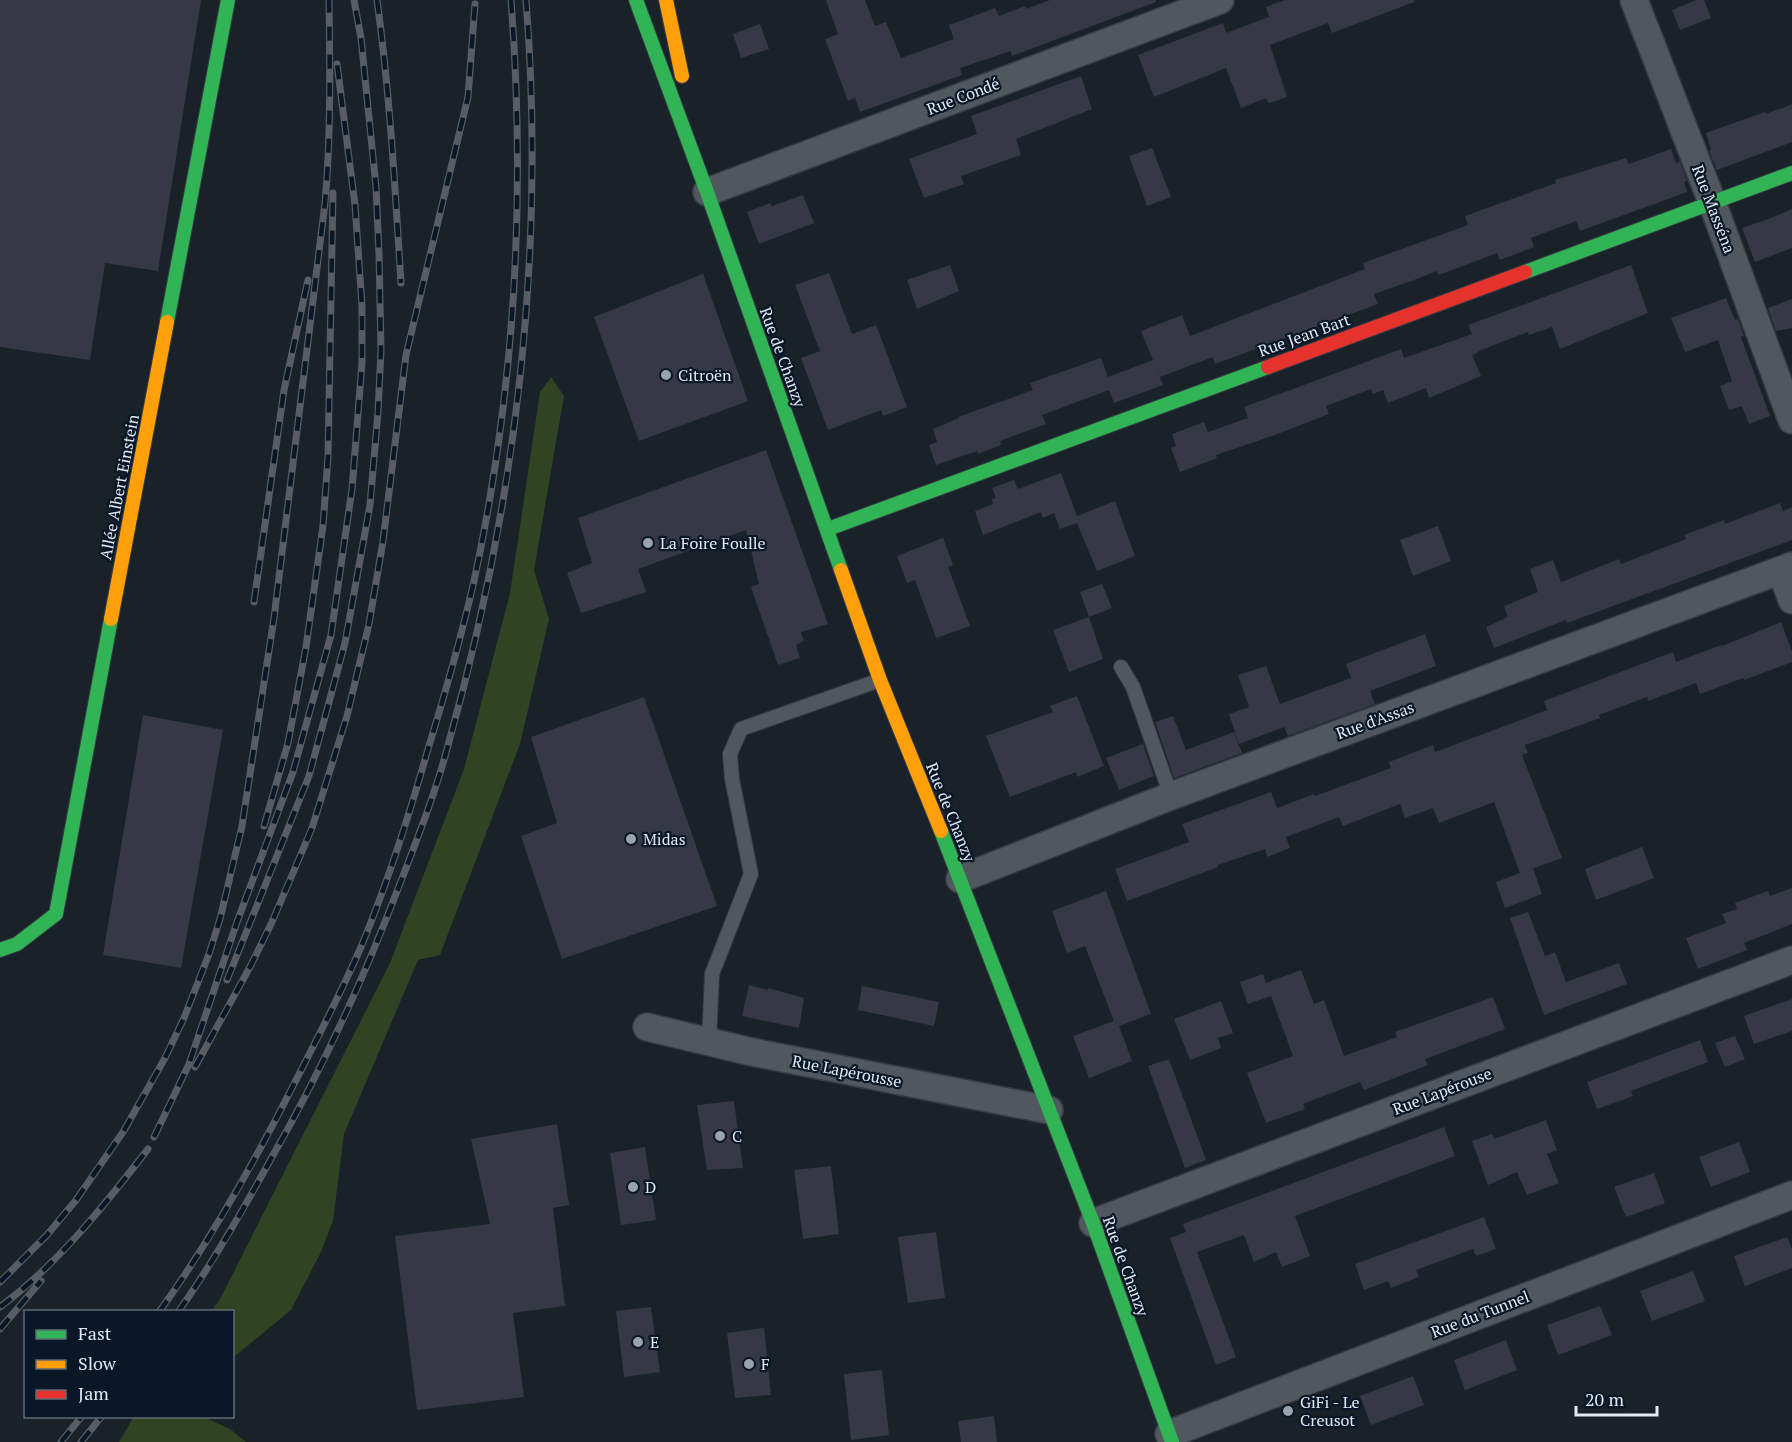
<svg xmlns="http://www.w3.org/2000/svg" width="1792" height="1442" font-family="'PT Serif',serif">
  <rect width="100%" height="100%" fill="#192129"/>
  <path fill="#304323" d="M551,377L564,396L534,570L549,619L520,744L440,955L418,960L344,1134L333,1221L320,1254L291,1310L235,1356L233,1360L232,1312L211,1311L219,1301L390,963L464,769L510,593L540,392Z
    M134,1416L204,1417L230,1429L246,1442H119Z"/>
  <path fill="#363945" d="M0,0H201L158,271L105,263L90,360L0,347Z
    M826,0H865L875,26L886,22L901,58L954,39L949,25L995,8L999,16L1025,6L1026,9L1050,0H1156V2L1012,56L1011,51L960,68L962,75L860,112L855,98L848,101L825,39L838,34Z
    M1285,0H1414V2L1332,33L1328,23L1270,45L1287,97L1269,103L1266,98L1241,108L1226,68L1154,97L1138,55L1223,23L1226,33L1269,17L1266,7Z
    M1696,0H1704L1711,18L1680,30L1672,10Z
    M760,24L769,49L741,58L733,34Z
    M1081,76L1092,109L1016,139L1021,155L961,176L964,184L924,198L909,159L977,134L971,116Z
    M1792,104V142L1717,170L1709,151L1711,150L1706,133L1765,112L1766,114Z
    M1152,148L1171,197L1147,206L1129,156Z
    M1671,149L1676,163L1680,162L1687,181L1684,182L1687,192L1580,231L1576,221L1531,238L1534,247L1500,260L1497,253L1439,275L1437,271L1414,280L1374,294L1378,304L1215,364L1213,357L1160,377L1141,331L1182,315L1190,336L1365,269L1363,263L1468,225L1465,216L1556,183L1555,180L1626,158L1629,164Z
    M803,195L814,223L759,244L747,212L770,203L772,206Z
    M1792,209V248L1755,262L1742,228L1771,218Z
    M950,265L959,291L917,309L907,280Z
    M1631,265L1648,313L1560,349L1552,327L1529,335L1528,332L1478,351L1479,352L1472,355L1481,376L1429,398L1426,388L1388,403L1383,390L1373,394L1371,389L1326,406L1329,414L1275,435L1216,455L1217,458L1180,472L1171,448L1176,446L1172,434L1204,422L1208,432L1248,418L1244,407L1401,349L1404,358L1472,334L1468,325Z
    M829,273L852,334L876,325L907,407L883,416L881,410L828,430L801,358L820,351L795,285Z
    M703,274L748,401L639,441L594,317Z
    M1726,298L1735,320L1738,319L1744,336L1741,337L1770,416L1749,424L1742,406L1729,410L1720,386L1732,381L1718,340L1685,352L1671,318Z
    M1792,299V328L1776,331L1768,308Z
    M1101,358L1108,377L1153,360L1163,385L1114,403L1109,390L1042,415L1046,424L1000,441L1001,445L978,454L977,451L936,465L929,445L937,442L933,429L959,418L958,417L1033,390L1030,383Z
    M766,450L828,624L801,632L804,641L796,645L800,658L778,665L751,587L759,584L746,530L638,569L646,592L581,613L567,573L592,563L578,518Z
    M1061,473L1077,516L1115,501L1135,556L1097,571L1077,523L1060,529L1054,513L1043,518L1041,512L983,535L975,511L993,504L992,499L996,498L992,488L1014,480L1018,489Z
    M1780,503L1783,511L1792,507V540L1567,623L1566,620L1494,648L1486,627L1508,617L1504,606L1538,592L1530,569L1553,560L1561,582L1619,559L1621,564L1686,539L1684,535L1724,520L1725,524Z
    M1438,526L1451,561L1413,576L1400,540Z
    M943,538L953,565L948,567L970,626L936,638L915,580L907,583L897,556Z
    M1102,584L1112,608L1089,617L1080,592Z
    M1089,617L1103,659L1069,672L1053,630Z
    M1781,622L1792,651V662L1744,680L1743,678L1700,694L1696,683L1648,701L1647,697L1599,715L1600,718L1525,745L1528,753L1522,755L1562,858L1520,873L1494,802L1439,823L1433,808L1405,818L1400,804L1343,826L1339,817L1286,837L1290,848L1267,857L1265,849L1218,865V867L1127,901L1115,869L1189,842L1182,824L1271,792L1277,808L1314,794L1315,796L1391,768L1389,762L1433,745L1435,752L1547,710L1544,701L1673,652L1676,662L1721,645L1722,646Z
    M1425,634L1436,666L1370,691L1375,704L1288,736L1284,727L1239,744L1229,714L1249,707L1238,675L1266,666L1280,704L1351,678L1346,664Z
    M1077,696L1104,766L1077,777L1076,772L1010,797L986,736L1053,712L1050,706Z
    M644,697L717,906L562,959L521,836L557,823L531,737Z
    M143,715L223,730L181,968L103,955Z
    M1173,716L1186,750L1234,732L1242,753L1174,778L1155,722Z
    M1143,744L1154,776L1119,790L1106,758Z
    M1642,847L1654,878L1596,900L1585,869Z
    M1533,868L1542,894L1505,908L1496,882Z
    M1792,888V924L1744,943L1747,950L1698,969L1686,938L1726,923L1722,914L1737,909L1735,903L1768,891L1770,896Z
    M1106,891L1151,1014L1119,1026L1132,1061L1089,1078L1073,1036L1114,1021L1085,946L1067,953L1052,911Z
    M1528,912L1545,956L1555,952L1566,982L1619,963L1627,984L1544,1015L1510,918Z
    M1301,970L1314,1004L1324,1000L1344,1056L1397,1037L1395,1032L1493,997L1505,1029L1425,1059L1428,1065L1364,1090L1360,1082L1303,1104L1305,1109L1266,1123L1247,1073L1293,1056L1271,996L1248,1004L1240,982L1263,974L1266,983Z
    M749,985L768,990V988L804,998L799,1028L742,1016Z
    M862,986L939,1002L934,1026L858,1010Z
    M1792,999V1031L1754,1044L1744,1016Z
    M1221,1001L1233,1033L1218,1038L1221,1048L1190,1060L1174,1019Z
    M1735,1036L1745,1059L1725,1067L1715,1043Z
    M1700,1040L1708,1062L1631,1091L1633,1096L1597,1109L1587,1082Z
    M1169,1059L1206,1160L1185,1168L1148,1066Z
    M734,1101L743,1168L707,1170L697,1105Z
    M1546,1120L1557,1150L1547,1154L1559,1183L1527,1195L1517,1172L1488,1185L1472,1141L1492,1134L1494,1139Z
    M557,1124L569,1205L553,1208L565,1306L513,1313L524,1397L417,1410L395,1236L490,1224L471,1139Z
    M1444,1127L1455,1156L1295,1216L1310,1256L1282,1267L1276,1252L1254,1262L1244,1235L1197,1252L1236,1357L1216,1365L1170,1238L1186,1232L1183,1224Z
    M1739,1142L1750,1172L1711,1187L1699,1157Z
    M645,1147L656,1220L621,1225L610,1153Z
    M831,1166L839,1234L803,1239L794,1170Z
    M1654,1173L1665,1203L1626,1217L1614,1187Z
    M1484,1217L1496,1249L1476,1256L1473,1249L1416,1270L1419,1277L1391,1288L1388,1281L1364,1290L1355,1264Z
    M936,1232L945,1298L908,1303L898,1237Z
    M1787,1237L1792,1249V1268L1745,1286L1734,1256Z
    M1693,1271L1705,1301L1652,1321L1640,1291Z
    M1600,1306L1612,1335L1558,1355L1547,1325Z
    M651,1307L660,1372L624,1377L616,1311Z
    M764,1328L771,1395L735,1398L727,1333Z
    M1506,1340L1517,1370L1465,1390L1454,1360Z
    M882,1370L889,1435L851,1440L844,1374Z
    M1413,1376L1424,1405L1371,1425L1360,1396Z
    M994,1416L997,1442H961L958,1421Z"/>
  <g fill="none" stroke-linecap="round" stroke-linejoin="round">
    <defs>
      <path id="lane" d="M1121,667L1133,687L1171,796
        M709,1042L712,974L751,874L732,779L730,754L741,729L880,680"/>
      <path id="street" d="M1634,0L1712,202L1792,420
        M707,192L1220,0
        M1781,570L1792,600
        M960,879L1171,796L1792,566
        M647,1027L752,1052L1049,1110
        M1093,1223L1792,960
        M1169,1434L1792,1195"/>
      <path id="fast" d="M636,0L707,192L841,570
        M1525,272L1792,173
        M167,322L228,0
        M828,529L1268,367
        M941,831L1093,1223L1172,1442
        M0,950L17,944L56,914L111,619"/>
      <path id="slow" d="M666,0L682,76
        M841,570L880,680L941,831
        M111,619L167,322"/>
      <path id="jam" d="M1268,367L1525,272"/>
    </defs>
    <use href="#lane" stroke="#353b42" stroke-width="16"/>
    <use href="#street" stroke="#353b42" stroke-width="30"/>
    <use href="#fast" stroke="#353b42" stroke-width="16"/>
    <use href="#slow" stroke="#353b42" stroke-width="16"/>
    <use href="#jam" stroke="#353b42" stroke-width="16"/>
    <use href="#lane" stroke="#51575f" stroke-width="14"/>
    <use href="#street" stroke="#51575f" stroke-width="27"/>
    <use href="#fast" stroke="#30b455" stroke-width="14"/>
    <use href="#slow" stroke="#ff9f0a" stroke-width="14"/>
    <use href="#jam" stroke="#e5322d" stroke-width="14"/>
    <defs>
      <path id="rail" d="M377,0C390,94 395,188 401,283
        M254,602L284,390L308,280
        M264,826L288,743L306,647L323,526L328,457L333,193
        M227,980L309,776L345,643L370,505L378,412L381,350L379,254L376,187L361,38L354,0
        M195,1067L251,965L272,922L312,828L347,716L369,624L383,541L406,355L468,97L475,4
        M154,1137L189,1064L237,922L293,772L331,635L352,489L362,363V306L355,205L337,64
        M0,1282L47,1235L76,1200L123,1132L165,1058L184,1018L209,954L220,919L242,826L274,618L325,203C331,135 330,68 329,0
        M0,1307C59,1263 103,1207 148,1149
        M159,1312C211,1240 254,1163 294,1084C317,1039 341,993 361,947C388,882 409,816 428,749C445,694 461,638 474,581C515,391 526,194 511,0
        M178,1312C213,1263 243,1210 272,1157C323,1068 365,976 401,881C418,837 435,794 447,749C516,505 546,253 526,0
        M0,1329L41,1281
        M61,1442L82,1416
        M81,1442L102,1416"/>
    </defs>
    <use href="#rail" stroke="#585d64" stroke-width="7"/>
    <use href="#rail" stroke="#091726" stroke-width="4.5" stroke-dasharray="14" stroke-linecap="butt"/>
  </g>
  <g fill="#9aa3ad" stroke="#091726" stroke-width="2">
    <circle cx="666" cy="375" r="6"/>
    <circle cx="648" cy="543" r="6"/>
    <circle cx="631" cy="839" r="6"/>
    <circle cx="720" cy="1136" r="6"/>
    <circle cx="633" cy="1187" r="6"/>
    <circle cx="638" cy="1342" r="6"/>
    <circle cx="749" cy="1364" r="6"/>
    <circle cx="1288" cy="1411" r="6"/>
  </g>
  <g text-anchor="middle" stroke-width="4.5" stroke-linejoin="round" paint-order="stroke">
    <g font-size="16" fill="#e0e9f4" stroke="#091726">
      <text transform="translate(963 96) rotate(-21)" y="6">Rue Condé</text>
      <text transform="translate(1714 209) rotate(69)" y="6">Rue Masséna</text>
      <text transform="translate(1304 335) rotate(-20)" y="6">Rue Jean Bart</text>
      <text transform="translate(783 357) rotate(70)" y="6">Rue de Chanzy</text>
      <text transform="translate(119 487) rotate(-79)" y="6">Allée Albert Einstein</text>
      <text transform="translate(1375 720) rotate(-20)" y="6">Rue d'Assas</text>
      <text transform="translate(951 812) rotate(68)" y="6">Rue de Chanzy</text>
      <text transform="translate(847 1071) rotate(11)" y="6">Rue Lapérousse</text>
      <text transform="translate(1442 1091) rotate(-21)" y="6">Rue Lapérouse</text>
      <text transform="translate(1126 1266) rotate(70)" y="6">Rue de Chanzy</text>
      <text transform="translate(1480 1314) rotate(-21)" y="6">Rue du Tunnel</text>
    </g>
    <g font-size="16" fill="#e0e9f4" stroke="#091726" text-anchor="start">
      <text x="678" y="381">Citroën</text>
      <text x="660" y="549">La Foire Foulle</text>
      <text x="643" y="845">Midas</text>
      <text x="732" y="1142">C</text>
      <text x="645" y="1193">D</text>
      <text x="650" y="1348">E</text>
      <text x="761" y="1370">F</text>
      <text x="1300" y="1408">GiFi - Le<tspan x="1300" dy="18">Creusot</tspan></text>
    </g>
  </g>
  <rect x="24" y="1310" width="210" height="108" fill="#091726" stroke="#5f6b78" stroke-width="1.5"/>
  <rect x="36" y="1330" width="30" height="9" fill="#30b455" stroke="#5f6b78" stroke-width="1.5"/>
  <text x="78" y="1340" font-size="18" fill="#e0e9f4">Fast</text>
  <rect x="36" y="1360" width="30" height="9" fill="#ff9f0a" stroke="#5f6b78" stroke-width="1.5"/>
  <text x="78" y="1370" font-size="18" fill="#e0e9f4">Slow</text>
  <rect x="36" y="1390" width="30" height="9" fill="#e5322d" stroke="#5f6b78" stroke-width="1.5"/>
  <text x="78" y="1400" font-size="18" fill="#e0e9f4">Jam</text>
  <path d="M1576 1406v9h81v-9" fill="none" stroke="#e0e9f4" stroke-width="3"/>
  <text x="1585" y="1406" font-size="18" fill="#e0e9f4" stroke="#091726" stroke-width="4.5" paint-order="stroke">20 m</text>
</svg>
